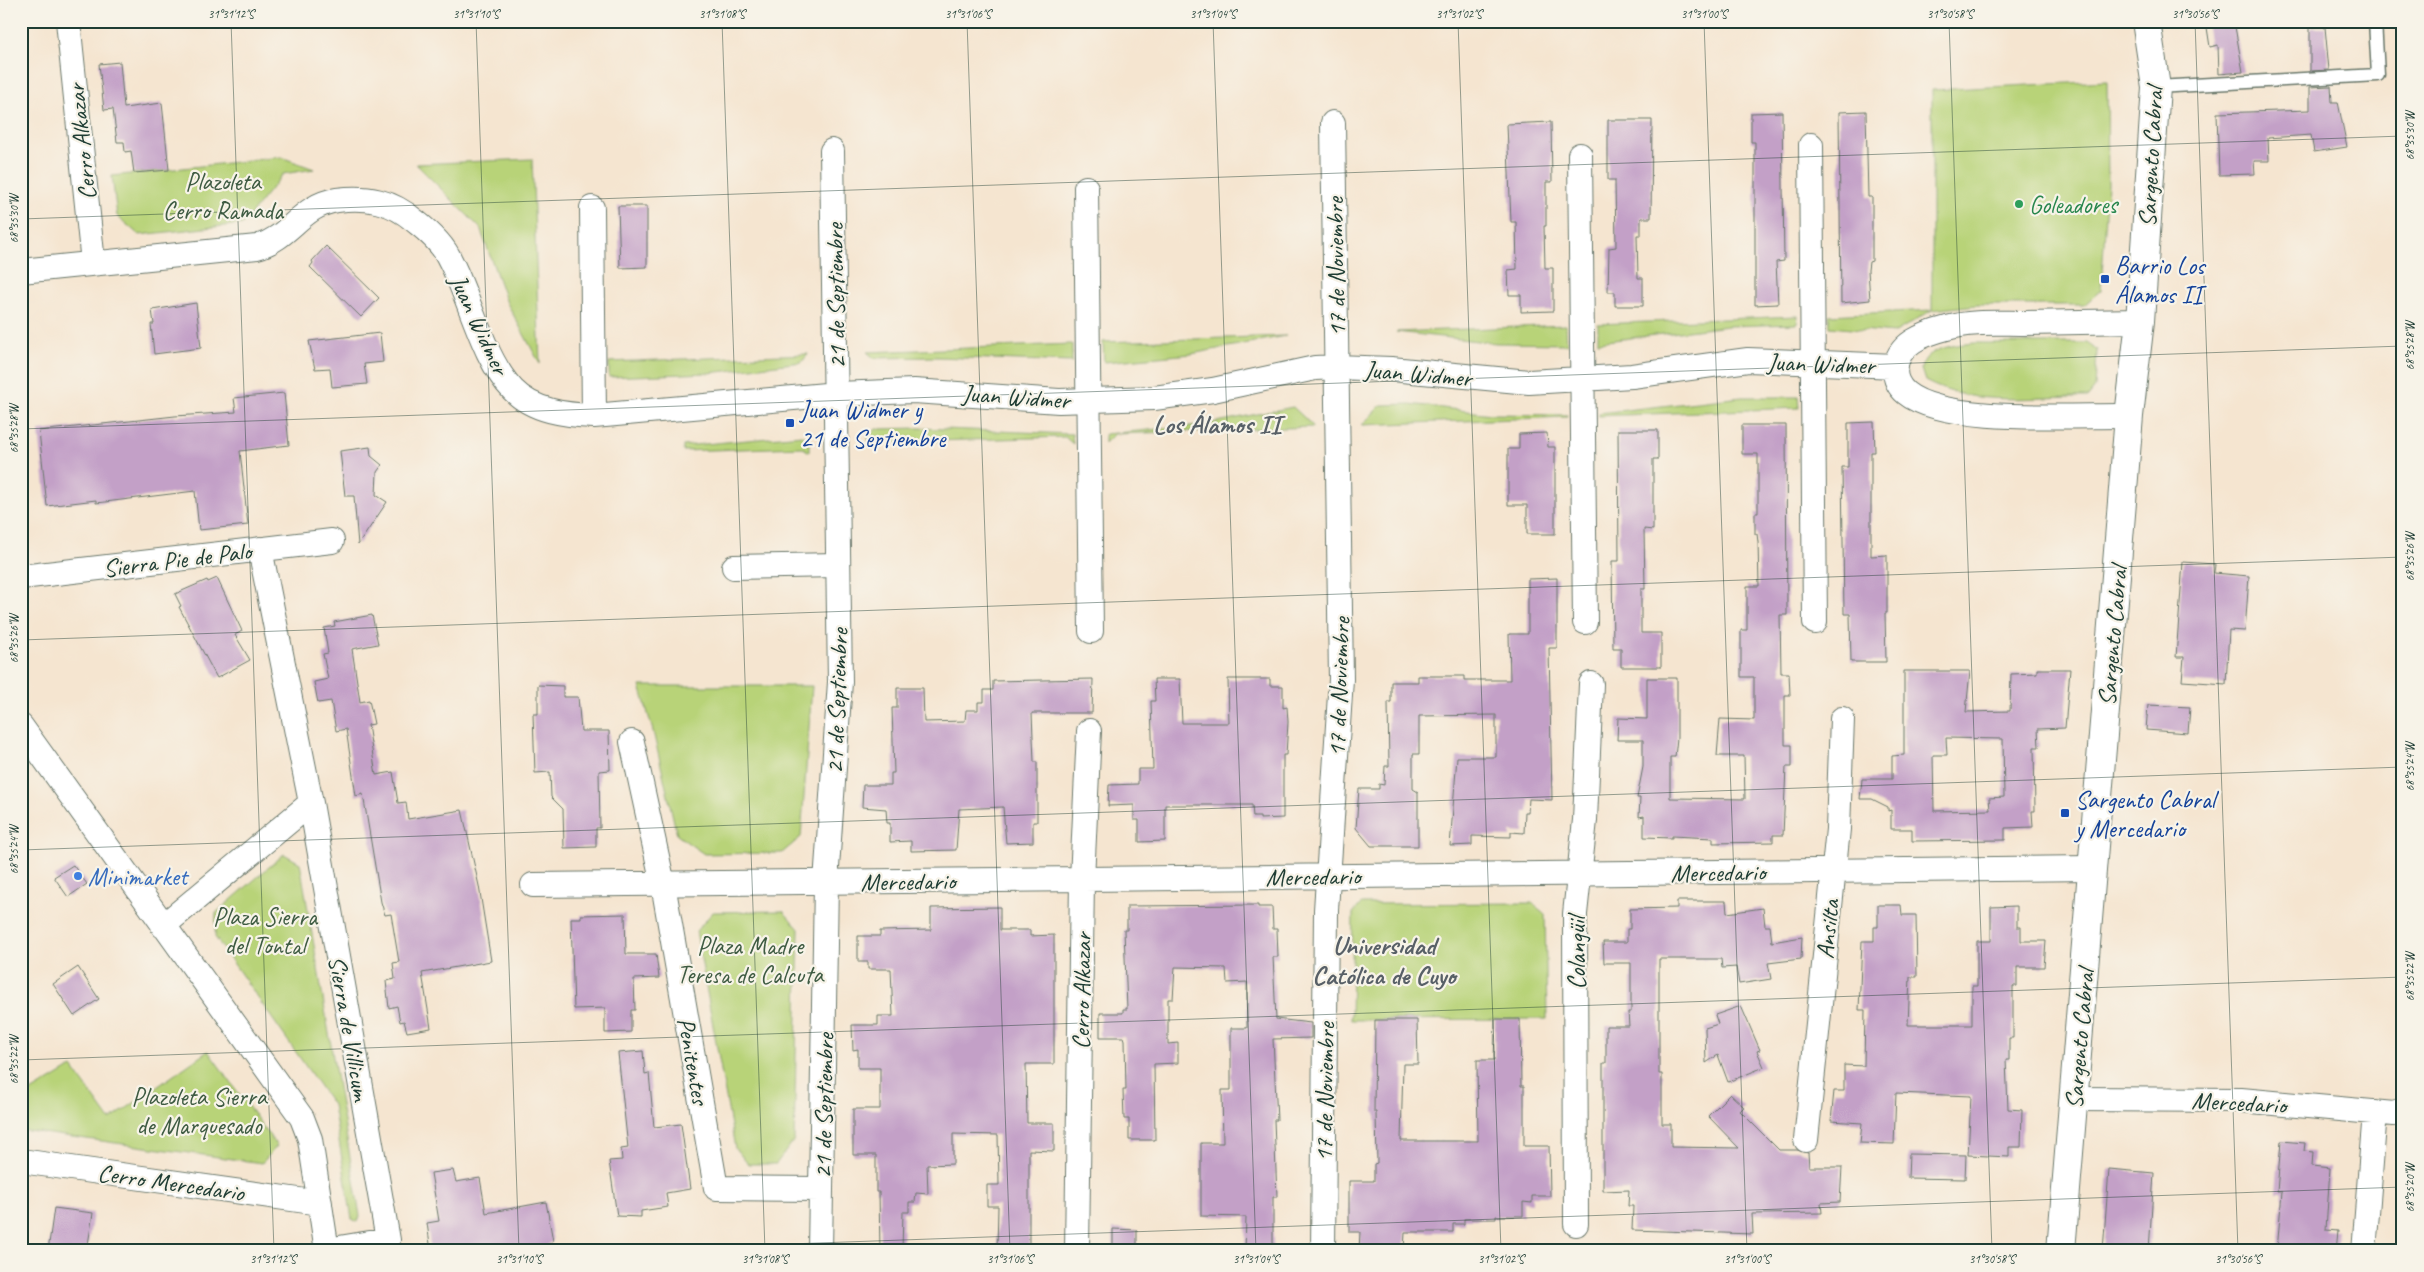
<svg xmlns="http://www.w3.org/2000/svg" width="2424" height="1272" font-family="Caveat,sans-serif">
  <rect width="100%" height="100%" fill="#f7f3e8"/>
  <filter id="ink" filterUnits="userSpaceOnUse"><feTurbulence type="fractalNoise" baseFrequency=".02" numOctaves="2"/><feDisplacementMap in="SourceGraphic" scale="10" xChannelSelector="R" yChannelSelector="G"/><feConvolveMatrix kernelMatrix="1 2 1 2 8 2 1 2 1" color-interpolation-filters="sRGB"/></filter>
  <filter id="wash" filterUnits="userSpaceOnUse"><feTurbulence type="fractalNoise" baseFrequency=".0096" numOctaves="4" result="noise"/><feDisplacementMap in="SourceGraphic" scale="20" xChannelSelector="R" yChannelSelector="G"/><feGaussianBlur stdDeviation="1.12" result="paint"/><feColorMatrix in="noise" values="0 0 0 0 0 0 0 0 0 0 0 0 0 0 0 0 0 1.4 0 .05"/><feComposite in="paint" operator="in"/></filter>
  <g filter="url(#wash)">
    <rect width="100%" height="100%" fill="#f5e5d0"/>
    <path fill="#b8d378" stroke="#6c8856" d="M2107,81L2108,184L2101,290L2084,305H1977L1932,310L1894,333L1830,327L1829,315L1932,310V90Z
      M281,157L314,169L283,174L243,224L139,235L117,216L112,176Z
      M532,159L540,364L507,303L480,228L416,164Z
      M1798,316L1797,324L1728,326L1598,342V324Z
      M1566,325L1567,344L1496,343L1396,332Z
      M1286,336L1191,354L1104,362L1103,342Z
      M1974,343H2087L2097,350L2095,388L2088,397C2034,396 1975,408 1925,381L1921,369C1925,347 1956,345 1974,343Z
      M1072,344V362L937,357L874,358L867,352Z
      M808,354L802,362L709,373L609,377V362Z
      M1742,397H1798L1799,408L1599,416V413Z
      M1410,404L1491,414L1567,415V417L1362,425L1381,405Z
      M1293,407L1314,427L1114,434L1105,443V434L1202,425Z
      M918,428L1072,434L1073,444L1065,437L869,443L868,436L876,429Z
      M802,435L809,439V452L802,447L683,451V446Z
      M640,686H812L801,837L782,853L704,854L677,835L653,731Z
      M284,854L300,863L360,1216L358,1222L352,1219L333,1105L215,937L216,913Z
      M1532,903L1545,914L1547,1019L1351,1020L1353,913L1361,904Z
      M783,911L799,929L794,1140L776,1164H748L735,1148L696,931L713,912Z
      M208,1051L277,1146L262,1163L21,1130V1098L72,1067L110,1120Z
      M2403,1174V1251H2396Z"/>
    <g id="blocks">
      <path fill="#c3a0c7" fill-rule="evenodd" d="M2206,21H2234L2243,72L2219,74L2218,45L2210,47Z
        M2310,27H2325L2329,70L2310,71Z
        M120,62L124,108L162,103L169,170L134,173L131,151L125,152L124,142H117L113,109L104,110L99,64Z
        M2331,86L2332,102H2338L2347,147L2314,152L2311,135L2268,138L2269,161H2254L2255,174L2219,175L2217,113L2310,110V87Z
        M1866,111L1868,197H1872V261L1869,262L1868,270L1870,300L1841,303L1839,112Z
        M1782,112L1784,261L1776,262L1778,304L1755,305V142H1751V113Z
        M1608,120H1652L1651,218H1641V235H1637L1638,278H1643V306H1615V292H1608L1609,248L1616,247L1615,180H1608Z
        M1551,122L1552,182H1546V226H1544L1545,268H1553V311L1521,312V295H1509L1508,270L1517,269L1516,222H1511L1507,124Z
        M618,206H647V267L620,268Z
        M326,246L379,298L361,317L310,267L313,263L312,261Z
        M196,303L201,348L154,354L151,324H154L152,310Z
        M380,333L383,362L364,364L367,384L332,387L330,368L315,369L309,341Z
        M284,393L289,445L240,451L248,525L199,530L195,491L105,502L96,503V500L47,506L39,431L175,416L236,412L234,398Z
        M1874,422L1875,452H1871V556L1887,555V613H1885L1886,662H1851L1850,614H1844L1842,467H1848V423Z
        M1742,425H1786L1787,615H1780L1781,673H1789L1790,695H1785V745H1792V767H1786L1783,835H1773V842L1713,843V838L1672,836V838L1644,837V816L1639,817L1640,798H1637L1643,767V740H1617L1618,718L1647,719V678H1677V738L1675,757H1670V798L1745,799L1744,756H1717L1720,719L1754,720V677H1741V630H1747V586H1759L1758,542L1757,534H1755V513H1758V454H1742Z
        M1618,430H1658V459H1653V530L1644,529L1645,589H1641V633H1661V667H1621V648H1613L1612,561H1619Z
        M1547,433L1548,447H1555V534H1527V505H1508V449H1519V434Z
        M370,447L371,456L382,465L377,472L376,495L387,502L358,545L354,496H345L340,451Z
        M2183,562L2215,564L2214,573L2249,576L2245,631L2229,630L2226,684L2182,681L2184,657H2176Z
        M217,578L242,631L235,635L250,660L217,678L179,607L181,606L175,594L207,580L208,582Z
        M1557,578V648H1549L1552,800L1529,799L1528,812H1525L1524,833L1511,832V837L1472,836V845L1450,846L1457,757H1496V715L1419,716V754H1413V789L1418,792V846H1371L1356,828L1359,789H1379V784L1384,785L1385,766H1389L1388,702H1391V682H1418V676H1464V680H1510L1509,634H1528V579Z
        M372,615L378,644L352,649L360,702L369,700L374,724L368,725L376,775L393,772L398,803L406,802L408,819L462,810L479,886L491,961L422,973L431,1028L407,1032L404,1021L400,1022L397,1006L389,1008L386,981L395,979L393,963L399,962L391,914L385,915L381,902L363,794L356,796L346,729L336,731L331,701L318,703L314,682L328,679L323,654L328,653L324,628L335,626L334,622Z
        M2037,669H2070L2065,728L2038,729L2039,747H2034L2035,811H2032L2033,827L2005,828V840L1912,841V829H1891V810L1888,811V807L1872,799H1860L1862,779H1892V756L1904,755V671H1970L1966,712L2010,711L2011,674L2037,673ZM1946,738L2003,739L2004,797L1989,798L1990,810L1934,811L1933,755H1947Z
        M1093,679L1092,713H1032L1034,762H1037V822H1033V842L1006,843L1003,807L959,809L956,850L911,851V841L890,842V823H887L886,809L862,807L863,785H891V773H894L892,708H897V688H923L924,722L965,721L966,710H978V702H984V690H993V681Z
        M1154,679H1180L1182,723H1229L1228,679H1270V686H1283V708L1287,707L1288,722L1286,755H1283V818L1260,819V817H1253L1252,805H1165V841L1139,842V820H1134V805L1108,806L1109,785L1138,784V769H1153L1151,701H1155Z
        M538,685L563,686V697H578L581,731H609L610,770L599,771L600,828H596V847L564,848L563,809L551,797L550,772L535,773L533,714H538Z
        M2148,705L2190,707L2188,733L2146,730Z
        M73,865L87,884L68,897L54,877Z
        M1677,901H1726L1727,913L1763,908L1765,926H1770L1772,942L1802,937L1801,959L1768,963L1771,979L1739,984L1736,967L1722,968L1721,959H1659V1074H1662V1124H1671V1147L1739,1148L1708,1116L1730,1094L1744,1107L1740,1111L1779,1150H1797L1808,1153L1809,1167H1842L1840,1202L1821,1203L1822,1213L1752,1214L1753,1234L1632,1230L1633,1206H1628L1629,1190L1603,1191V1063H1606V1026H1629L1628,1012H1631V963H1604L1603,942H1627V929H1630V909L1677,908Z
        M1258,905V907H1272L1273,929H1277L1278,957H1273L1276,1019L1311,1023V1038L1273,1039L1277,1120H1274L1277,1197H1273V1251H1245L1246,1217L1201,1216V1143H1223L1222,1090H1231V1028H1247V982L1227,983L1226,968L1175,967L1173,999H1168V1044L1178,1043V1063L1154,1064L1155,1140H1129V1119H1124L1123,1090H1126L1125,1040L1124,1037H1100V1013H1123V1009H1127L1124,930H1127V906Z
        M1878,905H1901L1902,915H1916L1917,977H1910L1908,1025H1972V986H1977V941H1991V907L2017,906V927H2021V941H2046L2044,967H2017V986H2013V1038H2009V1060H2006L2008,1109L2022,1110L2021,1147H2009V1157L1968,1155L1971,1096L1896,1093L1894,1144L1860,1143L1862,1123L1831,1121L1834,1091H1844V1065L1864,1066L1865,1010H1859L1862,941H1874V927H1878Z
        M1000,907V930H1030V936L1054,935V1064H1026L1027,1123H1054V1151L1029,1150V1251H997L998,1206H987V1185H999L998,1135L953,1134V1164L927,1165L928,1194L916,1193L915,1202H909V1212H903L902,1251H880L879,1192H876V1155H853V1109H880V1068H858V1049L853,1050L852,1025H878V1016H893L891,969H868V962H858V936H880V931L931,930V908Z
        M625,914L626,954H656L659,978L634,979L635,1010H631V1032L605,1033V1008L574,1009L571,918H581V915Z
        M78,967L99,999L74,1016L53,984Z
        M1741,1006L1760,1050L1757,1051L1764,1067L1728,1082L1718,1055L1706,1063L1705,1028L1718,1024L1715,1015Z
        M1495,1019H1520L1521,1086H1524V1146H1549L1550,1196H1532V1203L1523,1202V1216H1496V1219H1464V1224H1453V1232H1405L1404,1251H1359L1360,1232H1349V1181H1374V1164L1377,1163L1376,1112H1374L1375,1020H1417L1418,1064H1403L1401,1141H1478L1477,1060H1494Z
        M643,1051L645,1074L649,1073L654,1127L681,1124L690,1189L666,1193L668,1207L641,1211V1217L617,1216L609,1161L622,1160L621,1149L628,1148L618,1053Z
        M2281,1141L2305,1143L2304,1151L2313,1152L2312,1166L2330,1168L2326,1230L2338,1231L2336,1251H2277L2282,1192H2277Z
        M1909,1154L1966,1155L1965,1179L1908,1178Z
        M2109,1169L2154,1173L2149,1251H2103Z
        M453,1170L456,1182L480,1178L486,1213L546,1202L553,1241L540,1251H431L427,1223L439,1221L431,1173Z
        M54,1208L93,1213L87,1251H48Z
        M1113,1229L1137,1230V1251H1113Z"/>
    </g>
  </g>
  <g filter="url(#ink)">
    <use href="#blocks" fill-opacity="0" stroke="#6a786b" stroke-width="1"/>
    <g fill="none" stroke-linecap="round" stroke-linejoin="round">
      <defs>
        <path id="lane" d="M2156,87L2378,75L2375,21"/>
        <path id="street" d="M68,21L93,263
          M1811,145L1815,622
          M1580,155L1585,622
          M1086,188L1091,631
          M592,208L594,416
          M21,271L257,247C290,238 301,205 337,200C367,196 392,201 415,221C428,231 443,244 450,260C470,298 483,359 513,390C533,411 566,415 594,416L837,394L914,391L1059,401L1154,398L1213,390L1315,368L1336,367L1391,369L1529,382L1632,376L1748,360L1896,366
          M2129,416C2077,415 1945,425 1906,393C1899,387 1895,380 1895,370C1897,343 1924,334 1947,328C1971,321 1997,323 2022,323C2061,322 2101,322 2140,321
          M260,549L311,803L388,1240L327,1250
          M734,567L838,565
          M21,577L332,541
          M21,726L302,1118L310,1139L327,1251
          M632,742L663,884L716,1188L821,1189
          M533,885L2093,868
          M163,926L311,803
          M2074,1099L2241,1100L2394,1114L2403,1111
          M1806,1140L1838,829L1842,719
          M21,1161L320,1203
          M1576,1224L1575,914L1585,820L1591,684
          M820,1251L826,882L840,682L832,151
          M1077,1251L1082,879L1089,731
          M1323,1251L1326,910L1341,679L1333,123
          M2364,1251L2375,1112"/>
        <path id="secondary" d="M2061,1251L2129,416L2140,321L2156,87L2146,21"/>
      </defs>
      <use href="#lane" stroke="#6a786b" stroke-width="15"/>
      <use href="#street" stroke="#6a786b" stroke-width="26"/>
      <use href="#secondary" stroke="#6a786b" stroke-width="30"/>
      <use href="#lane" stroke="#fff" stroke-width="12"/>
      <use href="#street" stroke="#fff" stroke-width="24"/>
      <use href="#secondary" stroke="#fff" stroke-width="28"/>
    </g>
  </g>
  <path fill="none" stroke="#1f3d34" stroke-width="1" stroke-opacity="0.45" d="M231,21L274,1251M476,21L519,1251M722,21L765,1251M967,21L1010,1251M1213,21L1256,1251M1458,21L1501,1251M1704,21L1747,1251M1949,21L1992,1251M2195,21L2238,1251M21,219L2403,136M21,429L2403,346M21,640L2403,557M21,850L2403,767M21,1052L28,1251M21,1060L2403,977M591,1251L2403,1187"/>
  <circle fill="#2e9e5b" stroke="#f7f3e8" stroke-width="2" cx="2019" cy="204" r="5"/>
  <g fill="#1a4fb4" stroke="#f7f3e8" stroke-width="2">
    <rect x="2100" y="274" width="10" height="10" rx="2.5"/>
    <rect x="785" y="418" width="10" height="10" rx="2.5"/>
    <rect x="2060" y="808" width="10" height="10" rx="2.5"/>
  </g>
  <circle fill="#3f7fe0" stroke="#f7f3e8" stroke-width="2" cx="78" cy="876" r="5"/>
  <g text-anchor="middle" stroke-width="4.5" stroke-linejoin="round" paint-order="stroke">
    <g font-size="25" fill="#1f3d34" stroke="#f7f3e8">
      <text transform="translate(81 142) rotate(-96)" y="9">Cerro Alkazar</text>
      <text transform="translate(2150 157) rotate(-87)" y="9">Sargento Cabral</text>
      <text transform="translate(1335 267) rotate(-91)" y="9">17 de Noviembre</text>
      <text transform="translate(835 296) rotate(-91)" y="9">21 de Septiembre</text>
      <text transform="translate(480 324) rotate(65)" y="9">Juan Widmer</text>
      <text transform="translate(1821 363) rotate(2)" y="9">Juan Widmer</text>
      <text transform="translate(1418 373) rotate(5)" y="9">Juan Widmer</text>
      <text transform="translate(1016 396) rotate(4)" y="9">Juan Widmer</text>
      <text transform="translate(177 559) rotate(-7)" y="9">Sierra Pie de Palo</text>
      <text transform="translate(2112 636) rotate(-85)" y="9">Sargento Cabral</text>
      <text transform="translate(1338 687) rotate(-88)" y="9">17 de Noviembre</text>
      <text transform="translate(836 701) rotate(-88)" y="9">21 de Septiembre</text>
      <text transform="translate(1718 872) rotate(-1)" y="9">Mercedario</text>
      <text transform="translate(1313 876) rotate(-1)" y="9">Mercedario</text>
      <text transform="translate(908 881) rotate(-1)" y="9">Mercedario</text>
      <text transform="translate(1827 929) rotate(-84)" y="9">Ansilta</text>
      <text transform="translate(1576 953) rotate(-90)" y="9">Colangüil</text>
      <text transform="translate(1081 991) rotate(-89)" y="9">Cerro Alkazar</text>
      <text transform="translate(350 1028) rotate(80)" y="9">Sierra de Villicum</text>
      <text transform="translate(2079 1039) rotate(-85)" y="9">Sargento Cabral</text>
      <text transform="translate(694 1061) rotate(80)" y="9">Penitentes</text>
      <text transform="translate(1324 1092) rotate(-89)" y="9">17 de Noviembre</text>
      <text transform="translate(2239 1102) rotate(3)" y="9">Mercedario</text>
      <text transform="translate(823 1106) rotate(-89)" y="9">21 de Septiembre</text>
      <text transform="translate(171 1182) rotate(8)" y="9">Cerro Mercedario</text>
    </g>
    <g font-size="25" fill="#3e5b42" stroke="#f7f3e8">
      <text x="223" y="190">Plazoleta<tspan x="223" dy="29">Cerro Ramada</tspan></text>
      <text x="265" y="925">Plaza Sierra<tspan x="265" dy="29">del Tontal</tspan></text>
      <text x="750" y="954">Plaza Madre<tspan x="750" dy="29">Teresa de Calcuta</tspan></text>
      <text x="199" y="1105">Plazoleta Sierra<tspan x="199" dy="29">de Marquesado</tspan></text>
    </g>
    <g font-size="25" fill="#27864d" stroke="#f7f3e8" text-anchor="start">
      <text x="2029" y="213">Goleadores</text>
    </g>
    <g font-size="25" fill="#164399" stroke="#f7f3e8" text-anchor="start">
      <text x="2115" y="274">Barrio Los<tspan x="2115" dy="29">Álamos II</tspan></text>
      <text x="800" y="418">Juan Widmer y<tspan x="800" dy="29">21 de Septiembre</tspan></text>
      <text x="2075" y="808">Sargento Cabral<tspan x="2075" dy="29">y Mercedario</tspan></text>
    </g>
    <g font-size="25" fill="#366cbe" stroke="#f7f3e8" text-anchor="start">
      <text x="88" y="885">Minimarket</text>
    </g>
    <g font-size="26" font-weight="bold" fill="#586067" stroke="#f7f3e8">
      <text x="1217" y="433">Los Álamos II</text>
      <text x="1384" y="954">Universidad<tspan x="1384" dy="30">Católica de Cuyo</tspan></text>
    </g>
  </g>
  <rect width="2424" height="1272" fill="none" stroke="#f7f3e8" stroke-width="55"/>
  <rect x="28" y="28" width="2368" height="1216" fill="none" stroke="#1f3d34" stroke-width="2"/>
  <g font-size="12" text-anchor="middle" fill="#1f3d34">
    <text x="231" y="18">31°31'12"S</text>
    <text x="476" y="18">31°31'10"S</text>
    <text x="722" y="18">31°31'08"S</text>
    <text x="968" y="18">31°31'06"S</text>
    <text x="1213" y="18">31°31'04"S</text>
    <text x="1459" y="18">31°31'02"S</text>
    <text x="1704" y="18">31°31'00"S</text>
    <text x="1950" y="18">31°30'58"S</text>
    <text x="2195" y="18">31°30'56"S</text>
    <text transform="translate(2410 136) rotate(-90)" y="4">68°35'30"W</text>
    <text transform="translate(14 219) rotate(-90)" y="4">68°35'30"W</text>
    <text transform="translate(2410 346) rotate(-90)" y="4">68°35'28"W</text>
    <text transform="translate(14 429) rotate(-90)" y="4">68°35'28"W</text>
    <text transform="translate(2410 557) rotate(-90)" y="4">68°35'26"W</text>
    <text transform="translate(14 639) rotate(-90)" y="4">68°35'26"W</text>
    <text transform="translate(2410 767) rotate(-90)" y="4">68°35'24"W</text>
    <text transform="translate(14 850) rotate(-90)" y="4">68°35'24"W</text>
    <text transform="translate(2410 977) rotate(-90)" y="4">68°35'22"W</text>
    <text transform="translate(14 1060) rotate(-90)" y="4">68°35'22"W</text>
    <text transform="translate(2410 1188) rotate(-90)" y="4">68°35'20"W</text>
    <text x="273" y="1263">31°31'12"S</text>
    <text x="519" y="1263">31°31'10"S</text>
    <text x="765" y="1263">31°31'08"S</text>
    <text x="1010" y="1263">31°31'06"S</text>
    <text x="1256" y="1263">31°31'04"S</text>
    <text x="1501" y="1263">31°31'02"S</text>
    <text x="1747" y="1263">31°31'00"S</text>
    <text x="1992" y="1263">31°30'58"S</text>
    <text x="2238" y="1263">31°30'56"S</text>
  </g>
</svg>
